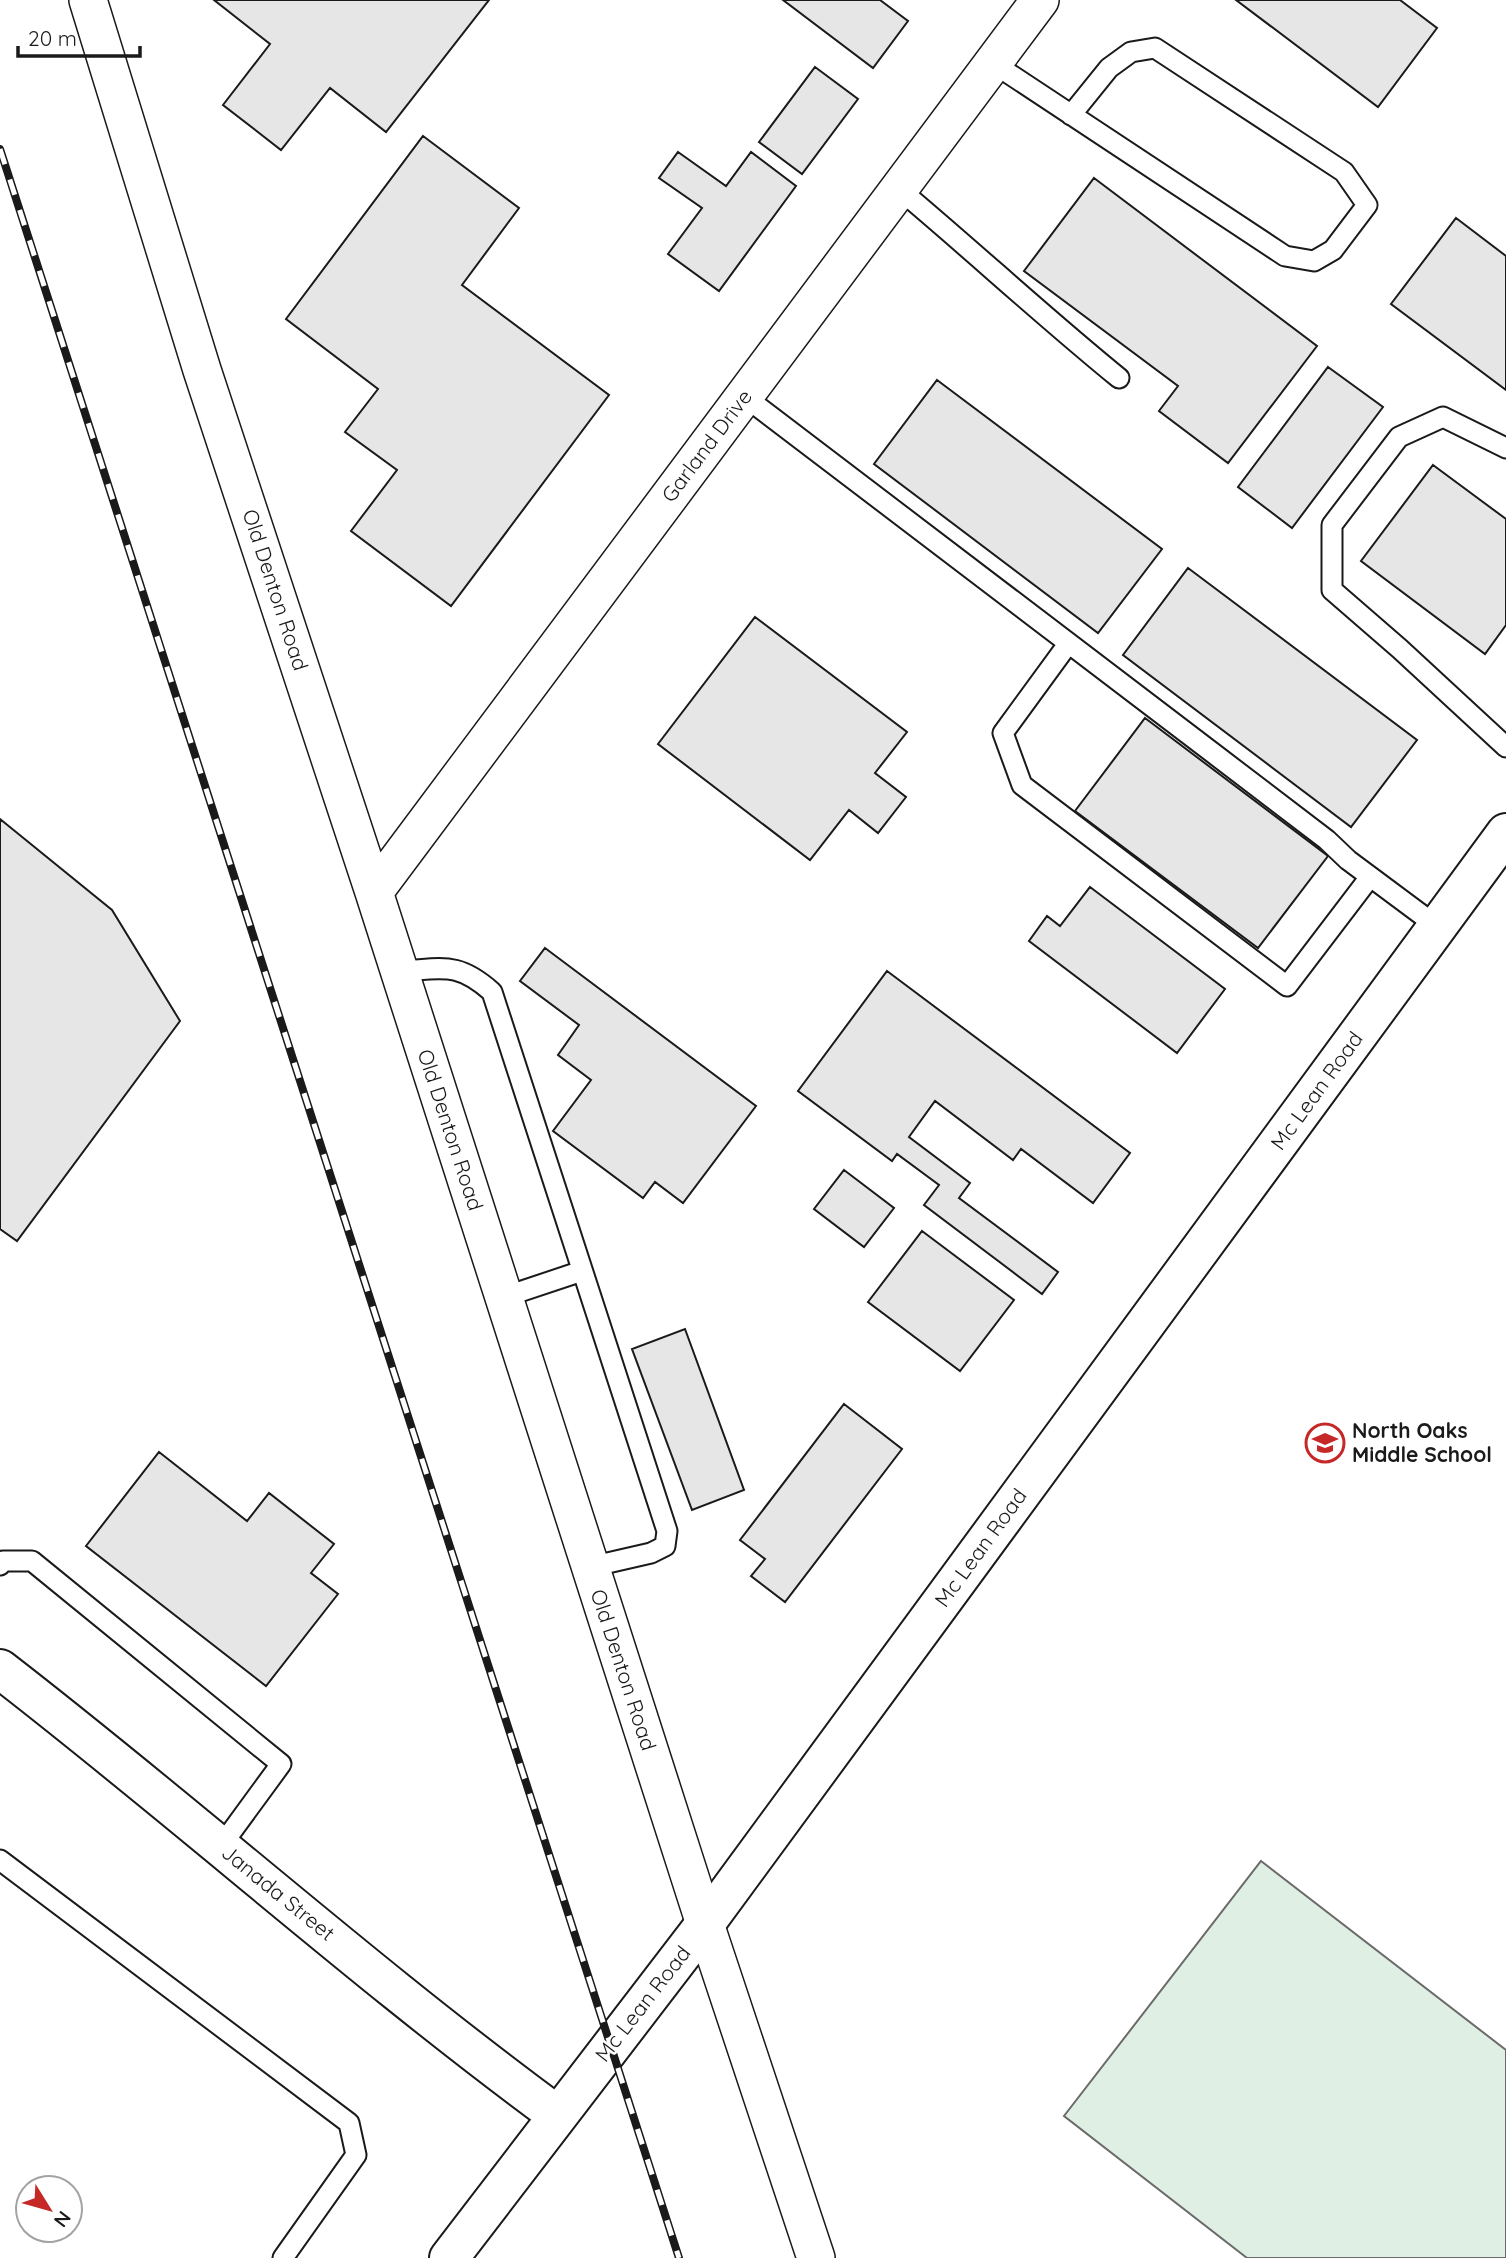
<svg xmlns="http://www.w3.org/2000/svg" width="1506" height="2258" font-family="Quicksand,sans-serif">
  <rect width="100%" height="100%" fill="#fff"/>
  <path fill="#e0efe3" stroke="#6a6a6a" stroke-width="2" d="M1261,1861L1506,2050V2258H1247L1064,2116Z"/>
  <path fill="#e6e6e6" stroke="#1a1a1a" stroke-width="2" d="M214,0H489L386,132L330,88L281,150L223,105L270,44Z
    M783,0H880L908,21L873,68Z
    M1236,0H1400L1437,28L1378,107Z
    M815,67L858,99L802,174L759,142Z
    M423,136L519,208L462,285L609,395L451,606L351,531L397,470L345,432L378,389L286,319Z
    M678,152L726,186L751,152L796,186L719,291L668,254L702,208L659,178Z
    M1094,178L1317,346L1228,463L1159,411L1178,386L1024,271Z
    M1456,218L1506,256V390L1391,304Z
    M1328,367L1383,407L1292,528L1238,487Z
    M937,380L1162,549L1098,633L874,464Z
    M1433,465L1506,519V625L1485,654L1361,561Z
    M1188,568L1417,740L1351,827L1123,655Z
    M755,617L907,732L875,773L906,797L878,833L849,810L810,860L658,744Z
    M1145,718L1328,856L1258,948L1075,811Z
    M0,819L112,910L180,1021L17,1241L0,1229Z
    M1090,887L1225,989L1177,1053L1029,941L1047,916L1060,926Z
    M545,948L756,1106L683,1203L655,1182L643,1198L553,1131L591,1080L558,1055L579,1025L520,981Z
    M887,971L1130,1153L1093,1203L1021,1149L1013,1160L935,1101L909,1137L970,1183L959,1198L1058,1272L1042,1294L924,1205L939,1185L897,1154L892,1161L798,1091Z
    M844,1170L894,1208L864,1247L814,1209Z
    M922,1231L1014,1300L960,1371L868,1302Z
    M685,1329L744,1490L692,1510L632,1349Z
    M844,1404L902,1449L785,1602L751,1576L765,1559L740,1540Z
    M159,1452L247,1521L269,1493L334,1544L311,1573L338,1594L266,1686L86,1546Z"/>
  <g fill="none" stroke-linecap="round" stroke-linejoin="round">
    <defs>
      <path id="service" d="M993,63L1285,256L1314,261L1333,250L1367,205L1344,172L1155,48L1131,52L1109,68L1071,115
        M899,189C973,251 1044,317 1119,378
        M744,396L1213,753L1327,840L1348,860L1438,927
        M1506,448L1443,417L1399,437L1332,525V590L1400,649L1506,747
        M1068,644L1003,733L1022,785L1287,986L1370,877
        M399,971C443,969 457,961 492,992L667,1531L665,1546L651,1553L590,1567
        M504,1297L582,1271
        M0,1565L3,1561H32L281,1764L221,1846
        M0,1860L349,2123L356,2155L283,2258"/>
      <path id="minor" d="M88,0L202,370L374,892L705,1924L816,2258
        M374,892L1040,0"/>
      <path id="tertiary" d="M0,1669C188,1814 365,1974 557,2115"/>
      <path id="secondary" d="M449,2258L705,1924L1506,833"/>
    </defs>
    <use href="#service" stroke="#1a1a1a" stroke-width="23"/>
    <use href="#minor" stroke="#1a1a1a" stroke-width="40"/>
    <use href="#tertiary" stroke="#1a1a1a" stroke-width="42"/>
    <use href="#secondary" stroke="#1a1a1a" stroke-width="42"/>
    <use href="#service" stroke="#fff" stroke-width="19"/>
    <use href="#minor" stroke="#fff" stroke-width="37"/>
    <use href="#tertiary" stroke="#fff" stroke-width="38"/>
    <use href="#secondary" stroke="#fff" stroke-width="38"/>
    <defs>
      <path id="rail" d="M0,149L679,2258"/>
    </defs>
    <use href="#rail" stroke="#1a1a1a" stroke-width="8"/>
    <use href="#rail" stroke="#fff" stroke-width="5" stroke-dasharray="16" stroke-linecap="butt"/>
  </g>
  <defs>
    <symbol id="school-ring" viewBox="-11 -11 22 22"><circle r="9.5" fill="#fff" stroke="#c62828" stroke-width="1.5"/><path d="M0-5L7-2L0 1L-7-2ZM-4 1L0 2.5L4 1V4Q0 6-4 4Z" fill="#c62828"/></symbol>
  </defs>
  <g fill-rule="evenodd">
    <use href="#school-ring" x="1303" y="1421" width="44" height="44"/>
  </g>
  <g text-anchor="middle" stroke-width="5" stroke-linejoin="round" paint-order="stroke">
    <g font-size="21" fill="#1a1a1a" stroke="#fff">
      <text transform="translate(707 446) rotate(-53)" y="7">Garland Drive</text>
      <text transform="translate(275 590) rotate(72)" y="7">Old Denton Road</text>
      <text transform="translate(1317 1091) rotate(-54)" y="7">Mc Lean Road</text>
      <text transform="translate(450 1130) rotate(72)" y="7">Old Denton Road</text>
      <text transform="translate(981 1548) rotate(-54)" y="7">Mc Lean Road</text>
      <text transform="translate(623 1670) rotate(72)" y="7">Old Denton Road</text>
      <text transform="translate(278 1893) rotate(39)" y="7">Janada Street</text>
      <text transform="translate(643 2004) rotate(-52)" y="7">Mc Lean Road</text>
    </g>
    <g font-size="21" font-weight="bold" fill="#1a1a1a" stroke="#fff" text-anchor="start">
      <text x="1352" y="1438">North Oaks<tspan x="1352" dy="24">Middle School</tspan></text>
    </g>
  </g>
  <g transform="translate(49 2209) rotate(127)"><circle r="33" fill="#ffffff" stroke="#a3a3a3" stroke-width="2"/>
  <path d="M0-5L12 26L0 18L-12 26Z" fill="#c62828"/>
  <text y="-10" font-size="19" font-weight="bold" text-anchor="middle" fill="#1a1a1a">N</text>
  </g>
  <path d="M18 46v10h122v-10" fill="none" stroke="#1a1a1a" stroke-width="3.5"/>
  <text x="28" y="46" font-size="21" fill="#1a1a1a" stroke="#ffffff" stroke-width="5" paint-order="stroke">20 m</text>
</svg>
